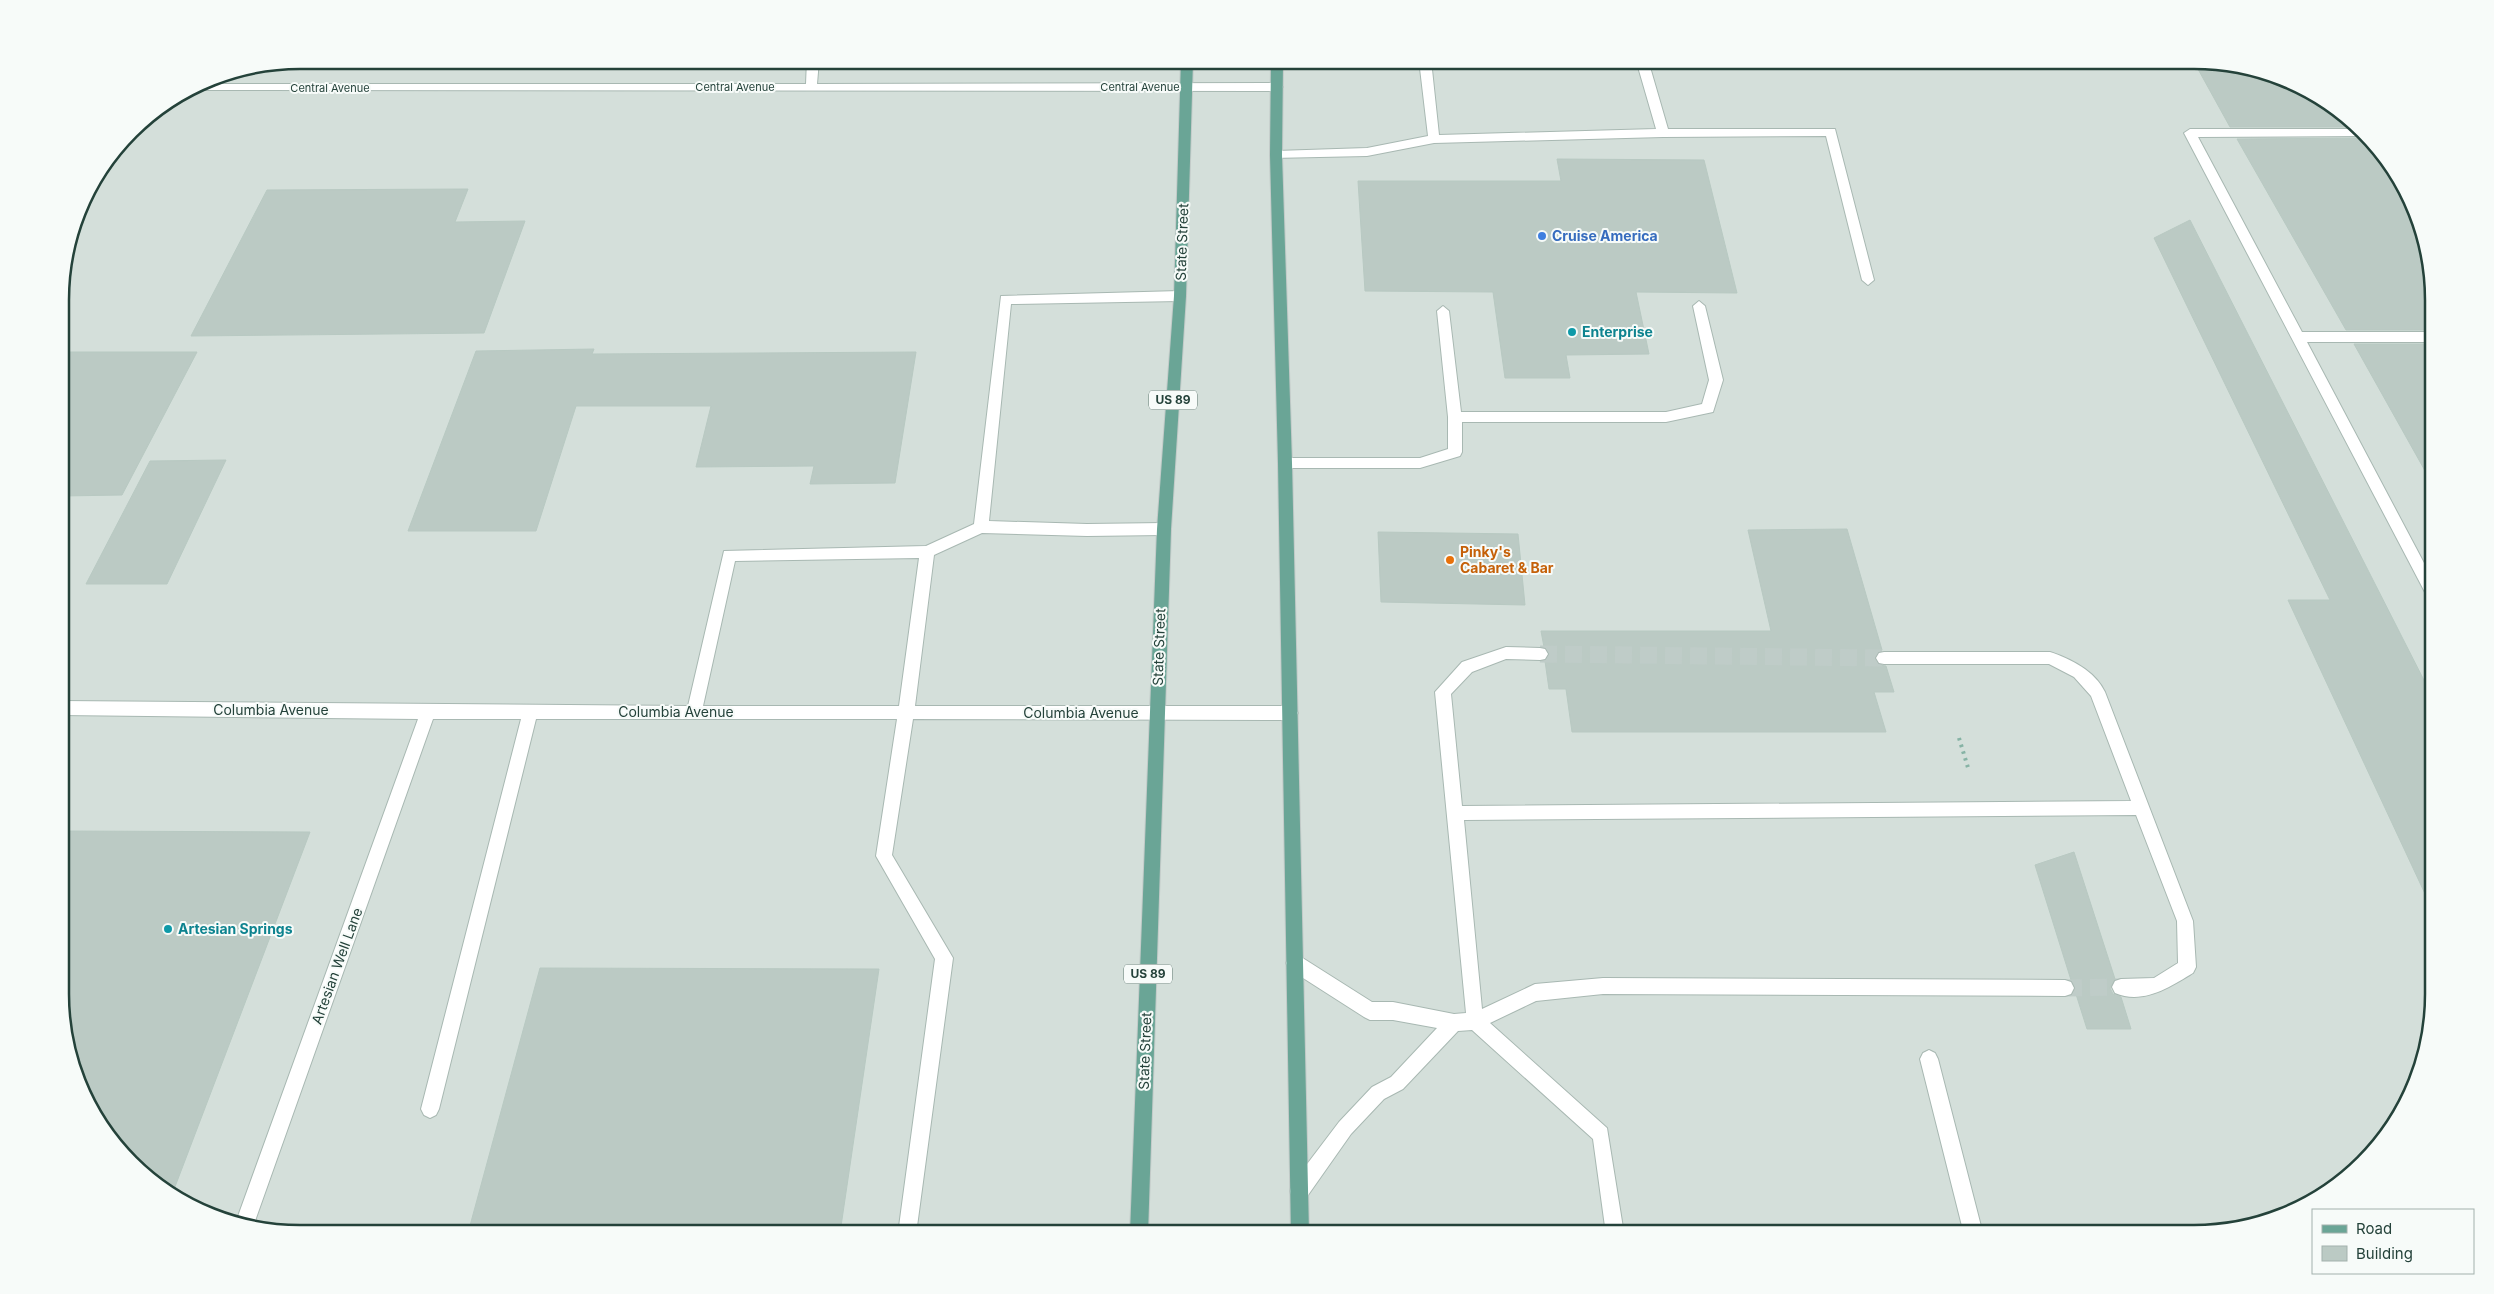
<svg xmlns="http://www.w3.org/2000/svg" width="2494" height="1294" font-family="Inter,sans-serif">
  <rect width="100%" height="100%" fill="#e6efeb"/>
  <path fill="#d4dfda" d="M300,60H2194L2300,85L2352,119L2393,166L2432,269L2434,994L2409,1100L2375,1152L2328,1193L2271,1221L2209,1233L300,1234L194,1209L109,1140L62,1026L61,284L85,194L142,120L208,78Z"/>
  <path fill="#bbcac4" stroke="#b8c9c2" d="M2193,60L2300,85L2352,119L2359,127H2230Z
    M2368,138L2393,166L2432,269V330H2346L2237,139Z
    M1557,159L1704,160L1737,293L1636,292L1649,354L1566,355L1570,378H1505L1493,292L1365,291L1358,181H1561Z
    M468,189L455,222L525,221L484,333L191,336L267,190Z
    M2190,220L2433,698L2434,913L2288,600H2330L2154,238Z
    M2354,344H2432L2433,485Z
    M594,349L592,354L916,352L895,483L810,484L814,466L696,467L711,406H576L536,531H408L476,351Z
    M61,352H197L122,495L61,496Z
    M226,460L167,584H86L150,461Z
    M1847,529L1882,650L1877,652L1874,659L1879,665L1886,666L1894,692H1874L1886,732H1572L1566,689H1549L1545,661L1550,653L1544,647L1541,631H1771L1748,530Z
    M1378,532L1518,534L1525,605L1381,602Z
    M62,831L310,832L173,1192L109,1140L78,1086L62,1026Z
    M2074,852L2115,979L2110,988L2113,994L2121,997L2131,1029H2087L2075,991L2076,987L2071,980L2035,865Z
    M540,968L879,969L840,1233H468Z"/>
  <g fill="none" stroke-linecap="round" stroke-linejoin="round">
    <path stroke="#bfccc8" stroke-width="17" stroke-dasharray="17 8" stroke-linecap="butt" d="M1540,654L1884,658
      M2065,988L2121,987"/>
    <defs>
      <path id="minor" d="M807,60H819L817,84L1277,83L1283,87L1277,91L189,90L199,84H806Z
        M1419,60H1431L1439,135L1656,129L1636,60H1648L1668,129H1835L1874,280L1868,285L1862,280L1826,136L1663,137L1434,143L1367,156L1272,158L1270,155L1276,151L1367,148L1428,136Z
        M2190,129H2361L2367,136L2198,137L2302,332H2432V342H2307L2433,580V600L2428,598L2184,133Z
        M1180,291L1186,296L1180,301L1011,304L989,521L1087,524L1164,523L1169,525L1171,529L1169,533L1164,535L1087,536L982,533L934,555L915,706H1290L1295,708L1298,713L1295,718L1290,720L913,719L892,855L953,958L916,1234H898L935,959L876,856L897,719H536L439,1109L436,1115L430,1118L424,1115L421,1109L521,719H433L255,1221L254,1223L237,1219L418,719L61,715V701L688,706L724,551L926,546L974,524L1001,296ZM919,558L899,706H703L735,561Z
        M1699,301L1705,306L1723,380L1713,412L1666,422H1462V452L1460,456L1420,468H1285L1280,467L1278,463L1280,459L1285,458H1420L1448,449V417L1437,311L1443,306L1449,311L1461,412H1666L1702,404L1709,380L1693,306Z
        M1506,647L1540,648L1545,649L1548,654L1545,659L1540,660L1506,659L1472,672L1451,694L1462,806L2131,801L2091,696L2074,677L2049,664H1884L1879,663L1876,658L1879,653L1884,652H2050C2071,659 2095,671 2105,692L2193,921L2196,967L2193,973C2170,987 2143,1005 2115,993L2112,987L2115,981L2121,979L2154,978L2178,963L2177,921L2136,815L1464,820L1482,1009L1535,984L1603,978L2065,980L2071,982L2074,988L2071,994L2065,996L1603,994L1536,1001L1490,1023L1607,1128L1624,1234H1606L1593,1139L1472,1030L1458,1031L1403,1089L1384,1099L1351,1134L1306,1198L1299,1200L1292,1198L1290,1191L1292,1184L1339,1122L1372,1087L1391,1077L1437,1028L1393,1020H1370L1364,1017L1289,969L1286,963L1289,957L1295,955L1301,957L1372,1002H1393L1454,1014L1466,1013L1435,692L1462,662Z
        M1929,1050L1935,1053L1938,1059L1983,1234H1964L1920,1059L1923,1053Z"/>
      <path id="major" d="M1181,60H1193L1186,296L1171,529L1148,1234H1130L1157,529L1174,296Z
        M1271,60H1283L1282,155L1292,463L1309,1234H1291L1278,463L1270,155Z"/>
    </defs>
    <use href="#minor" stroke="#a8b8b2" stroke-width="2"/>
    <use href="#major" stroke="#c2cac8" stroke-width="2"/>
    <path stroke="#86b3a5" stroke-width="4" stroke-dasharray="2.5 4.5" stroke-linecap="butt" d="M1959,738L1969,771"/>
    <use href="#minor" fill="#fff" fill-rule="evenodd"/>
    <use href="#major" fill="#6aa596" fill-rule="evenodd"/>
  </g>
  <circle fill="#3f7fe0" stroke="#f7fbf9" stroke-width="2" cx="1542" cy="236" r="5"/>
  <g fill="#0f9aa8" stroke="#f7fbf9" stroke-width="2">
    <circle cx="1572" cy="332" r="5"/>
    <circle cx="168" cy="929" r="5"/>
  </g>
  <circle fill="#e8710a" stroke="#f7fbf9" stroke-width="2" cx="1450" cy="560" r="5"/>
  <g text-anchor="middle" stroke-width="4" stroke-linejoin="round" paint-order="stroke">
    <g font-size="11" fill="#24423a" stroke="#f7fbf9">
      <text x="735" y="91">Central Avenue</text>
      <text x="1140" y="91">Central Avenue</text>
      <text x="330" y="92">Central Avenue</text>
    </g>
    <g fill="#f7fbf9" stroke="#637a73" stroke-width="1">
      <rect x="1149" y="390.5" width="48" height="19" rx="4"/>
      <rect x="1124" y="964.5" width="48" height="19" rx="4"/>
    </g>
    <g font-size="12" font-weight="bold" fill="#24423a">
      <text x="1173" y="404">US 89</text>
      <text x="1148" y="978">US 89</text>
    </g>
    <g font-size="14" font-weight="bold" fill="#366cbe" stroke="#f7fbf9" text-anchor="start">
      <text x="1552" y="241">Cruise America</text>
    </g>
    <g font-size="14" fill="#24423a" stroke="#f7fbf9">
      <text transform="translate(1182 242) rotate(-88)" y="5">State Street</text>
      <text transform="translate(1159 647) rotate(-88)" y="5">State Street</text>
      <text x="271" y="715">Columbia Avenue</text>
      <text x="676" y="717">Columbia Avenue</text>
      <text x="1081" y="718">Columbia Avenue</text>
      <text transform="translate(337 966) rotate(-70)" y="5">Artesian Well Lane</text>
      <text transform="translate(1145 1051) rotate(-88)" y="5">State Street</text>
    </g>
    <g font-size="14" font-weight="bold" fill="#0d838f" stroke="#f7fbf9" text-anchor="start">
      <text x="1582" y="337">Enterprise</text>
      <text x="178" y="934">Artesian Springs</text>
    </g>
    <g font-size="14" font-weight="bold" fill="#c56008" stroke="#f7fbf9" text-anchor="start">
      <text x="1460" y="557">Pinky's<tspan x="1460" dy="16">Cabaret &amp; Bar</tspan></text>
    </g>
  </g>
  <path d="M0 0H2494V1294H0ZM300 69H2194A231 231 0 0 1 2425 300V994A231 231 0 0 1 2194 1225H300A231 231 0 0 1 69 994V300A231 231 0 0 1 300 69Z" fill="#f7fbf9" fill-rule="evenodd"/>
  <path fill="none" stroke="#24423a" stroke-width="2.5" d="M300 69H2194A231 231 0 0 1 2425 300V994A231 231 0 0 1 2194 1225H300A231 231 0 0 1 69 994V300A231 231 0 0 1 300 69Z"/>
  <rect x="2312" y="1209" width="162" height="65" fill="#f7fbf9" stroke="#a3b1ad"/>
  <rect x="2322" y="1225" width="25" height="8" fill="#6aa596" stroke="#a3b1ad"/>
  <text x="2356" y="1234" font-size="15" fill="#24423a">Road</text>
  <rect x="2322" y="1246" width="25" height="15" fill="#bbcac4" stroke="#a3b1ad"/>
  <text x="2356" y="1259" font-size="15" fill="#24423a">Building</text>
</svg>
